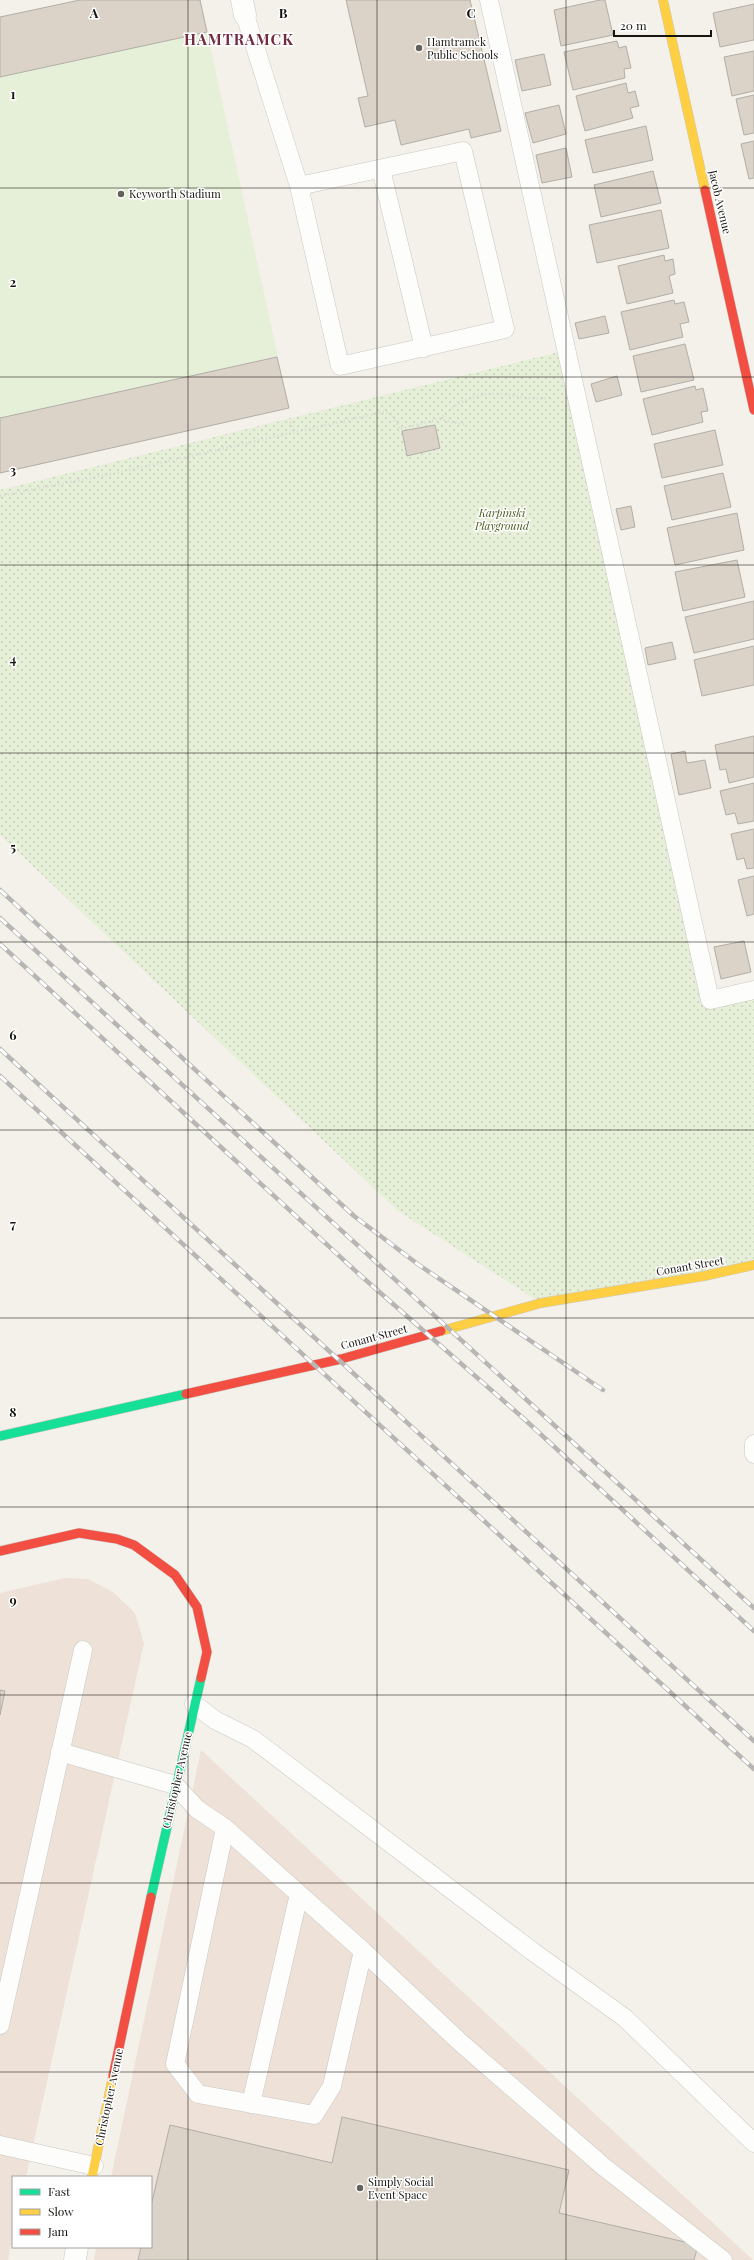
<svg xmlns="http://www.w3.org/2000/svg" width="754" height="2260" font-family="'Playfair Display',serif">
  <defs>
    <pattern id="park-dots" width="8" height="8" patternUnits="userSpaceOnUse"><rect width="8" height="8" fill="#e6efd7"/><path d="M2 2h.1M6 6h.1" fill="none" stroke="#c5ccb8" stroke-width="1.8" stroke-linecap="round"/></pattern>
  </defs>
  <rect width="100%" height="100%" fill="#f4f1ea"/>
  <path fill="#eee1d8" d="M65,1578L88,1579L113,1592L135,1613L144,1643L26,2177H13V2236L8,2260H0V1593Z
    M201,1750L753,2260H94L96,2247H151V2177H111Z"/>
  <path fill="#e6efd7" d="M80,0H200L289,408L0,473V17Z"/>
  <path fill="url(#park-dots)" d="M567,350L710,1000L754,990V1265L541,1303L398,1211L0,835V490Z"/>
  <path fill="#dbd2c8" stroke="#b1aea9" d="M80,0H200L207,32L0,77V17Z
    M346,0H470L501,131L471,138L469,129L401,145L395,120L365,127L358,98L368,96Z
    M600,0H605L613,35L561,46L554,10Z
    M754,4V40L720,47L713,13Z
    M617,41L619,48L626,46L631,68L624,69L625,78L573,90L564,52Z
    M754,51V91L732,96L724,57Z
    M544,54L551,85L522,91L515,60Z
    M626,83L628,93L635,91L639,106L630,108L633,118L585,131L576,96Z
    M754,95V133L744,135L736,99Z
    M559,105L566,134L533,143L525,113Z
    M646,126L653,160L593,173L585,140Z
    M754,141V178L749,179L741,144Z
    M566,148L572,177L542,183L536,155Z
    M653,171L661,203L601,217L594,185Z
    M661,210L669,248L597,263L589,225Z
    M664,255L665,261L673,259L675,274L669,276L673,293L627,304L618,266Z
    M674,300L675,304L684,302L689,322L680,324L683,337L630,350L621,312Z
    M605,316L609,333L579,339L575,323Z
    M685,344L694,380L641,392L633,356Z
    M277,357L289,408L0,473V418Z
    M617,376L622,395L596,402L591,384Z
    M695,386L696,390L703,388L708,411L701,412L703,422L652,435L643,399Z
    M435,425L440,448L407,456L402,431Z
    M715,430L723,465L662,478L654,444Z
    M723,473L731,507L672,520L664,486Z
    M631,506L635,527L621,530L616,509Z
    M737,513L744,550L675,565L667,528Z
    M737,560L745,597L683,611L675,572Z
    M754,601V639L694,653L685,617Z
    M672,642L676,659L648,665L645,648Z
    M754,646V685L702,696L694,660Z
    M754,736V777L729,783L726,769L720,770L715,745Z
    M685,751L687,763L705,760L711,788L679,795L671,754Z
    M754,783V821L738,824L735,813L726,815L720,791Z
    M754,829V868L747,869L744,858L737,860L731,834Z
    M754,876V914L747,916L738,880Z
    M744,941L751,972L721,979L714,947Z
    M0,1690L5,1691L0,1715Z
    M342,2117L569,2170L559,2213L698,2245L694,2260H138L141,2247H151V2206L170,2125L332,2163Z"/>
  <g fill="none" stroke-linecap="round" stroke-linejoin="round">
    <defs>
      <path id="lane" d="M489,0L710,1000L754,990
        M245,15L299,186L340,366L505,329L463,151L299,186
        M381,169L424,348
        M754,1444V1454
        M194,1704L215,1720L253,1739L532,1951L625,2018L754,2143
        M60,1752L175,1785L197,1809L225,1828L363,1951L332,2086L314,2115L198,2094L175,2064L225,1828
        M363,1951L461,2043L604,2167L723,2260
        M0,2025L83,1650
        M251,2104L299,1894
        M0,2145L94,2166"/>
      <path id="street" d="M242,0L245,15
        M75,2260L77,2247"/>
      <path id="fast" d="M0,1436L186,1394
        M151,1897L201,1678"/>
      <path id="slow" d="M663,0L705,190
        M441,1331L541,1303L704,1276L754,1265
        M92,2177L113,2076"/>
      <path id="jam" d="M705,190L754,410
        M186,1394L341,1359L441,1331
        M0,1551L79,1533L117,1539L134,1545L175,1575L197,1607L207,1652L201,1678
        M113,2076L151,1897"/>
    </defs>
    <use href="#lane" stroke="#c9c7c1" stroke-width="19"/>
    <use href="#street" stroke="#c9c7c1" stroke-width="23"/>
    <use href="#fast" stroke="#c9c7c1" stroke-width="10"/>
    <use href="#slow" stroke="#c9c7c1" stroke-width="10"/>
    <use href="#jam" stroke="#c9c7c1" stroke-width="10"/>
    <path stroke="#d7d7d5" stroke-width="2.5" stroke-dasharray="1 3" stroke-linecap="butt" d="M290,418L293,432
      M440,419C456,402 477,392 501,394C518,396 534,401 551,397
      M0,496L116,473L383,412L392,414L399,429L440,419L465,425"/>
    <use href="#lane" stroke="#fdfdfc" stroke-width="18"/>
    <use href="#street" stroke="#fdfdfc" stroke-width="22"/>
    <use href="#fast" stroke="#16e098" stroke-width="9"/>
    <use href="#slow" stroke="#ffcf43" stroke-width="9"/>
    <use href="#jam" stroke="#f24e42" stroke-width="9"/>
    <defs>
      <path id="rail" d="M0,890L354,1216L419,1265L603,1390
        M0,918L754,1608
        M0,944L360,1275L522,1417L754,1631
        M0,1049L754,1741
        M0,1076L754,1769"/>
    </defs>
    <use href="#rail" stroke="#b7b6b4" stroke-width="4.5"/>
    <use href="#rail" stroke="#fff" stroke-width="3" stroke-dasharray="9" stroke-linecap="butt"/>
  </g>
  <path fill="none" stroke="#161410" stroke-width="1" stroke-opacity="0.55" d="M188,0V2260M377,0V2260M566,0V2260M0,188H754M0,377H754M0,565H754M0,753H754M0,942H754M0,1130H754M0,1318H754M0,1507H754M0,1695H754M0,1883H754M0,2072H754"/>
  <g fill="#64615c" stroke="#fff" stroke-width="1.5">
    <circle cx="419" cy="48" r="4"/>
    <circle cx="121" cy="194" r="4"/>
    <circle cx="360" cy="2188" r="4"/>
  </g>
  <g text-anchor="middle" stroke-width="3" stroke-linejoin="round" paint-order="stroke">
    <g font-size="11" fill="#161410" stroke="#fff" text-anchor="start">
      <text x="427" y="46">Hamtramck<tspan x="427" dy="13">Public Schools</tspan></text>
      <text x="129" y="198">Keyworth Stadium</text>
      <text x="368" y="2186">Simply Social<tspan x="368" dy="13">Event Space</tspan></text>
    </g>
    <g font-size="11" fill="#161410" stroke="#fff">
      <text transform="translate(720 202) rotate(77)" y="4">Jacob Avenue</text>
      <text transform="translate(690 1266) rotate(-10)" y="4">Conant Street</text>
      <text transform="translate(374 1337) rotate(-15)" y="4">Conant Street</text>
      <text transform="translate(177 1780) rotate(-77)" y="4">Christopher Avenue</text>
      <text transform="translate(109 2097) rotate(-78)" y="4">Christopher Avenue</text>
    </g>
    <g font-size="11" font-style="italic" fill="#486020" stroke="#fff">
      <text x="502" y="517">Karpinski<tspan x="502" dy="13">Playground</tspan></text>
    </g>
    <g font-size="15" font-weight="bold" letter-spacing="1" fill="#712c43" stroke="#fff">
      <text x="239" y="45">HAMTRAMCK</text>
    </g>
  </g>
  <g font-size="13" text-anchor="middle" font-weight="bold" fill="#161410" stroke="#fff" stroke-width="3" stroke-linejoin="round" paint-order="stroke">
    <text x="94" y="18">A</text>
    <text x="283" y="18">B</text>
    <text x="471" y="18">C</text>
    <text x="13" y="99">1</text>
    <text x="13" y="287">2</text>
    <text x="13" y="475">3</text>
    <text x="13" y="664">4</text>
    <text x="13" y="852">5</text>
    <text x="13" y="1040">6</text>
    <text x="13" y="1229">7</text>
    <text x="13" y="1417">8</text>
    <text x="13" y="1605">9</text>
  </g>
  <rect x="12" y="2176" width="140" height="72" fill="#ffffff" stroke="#a2a19f"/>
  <rect x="20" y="2189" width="20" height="6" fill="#16e098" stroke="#a2a19f"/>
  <text x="48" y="2196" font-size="12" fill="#161410">Fast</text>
  <rect x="20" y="2209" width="20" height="6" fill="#ffcf43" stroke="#a2a19f"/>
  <text x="48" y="2216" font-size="12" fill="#161410">Slow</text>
  <rect x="20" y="2229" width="20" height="6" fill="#f24e42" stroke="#a2a19f"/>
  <text x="48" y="2236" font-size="12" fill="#161410">Jam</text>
  <path d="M614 30v6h97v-6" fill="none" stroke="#161410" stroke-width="2"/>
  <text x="620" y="30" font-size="12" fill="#161410" stroke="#ffffff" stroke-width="3" paint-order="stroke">20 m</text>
</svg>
